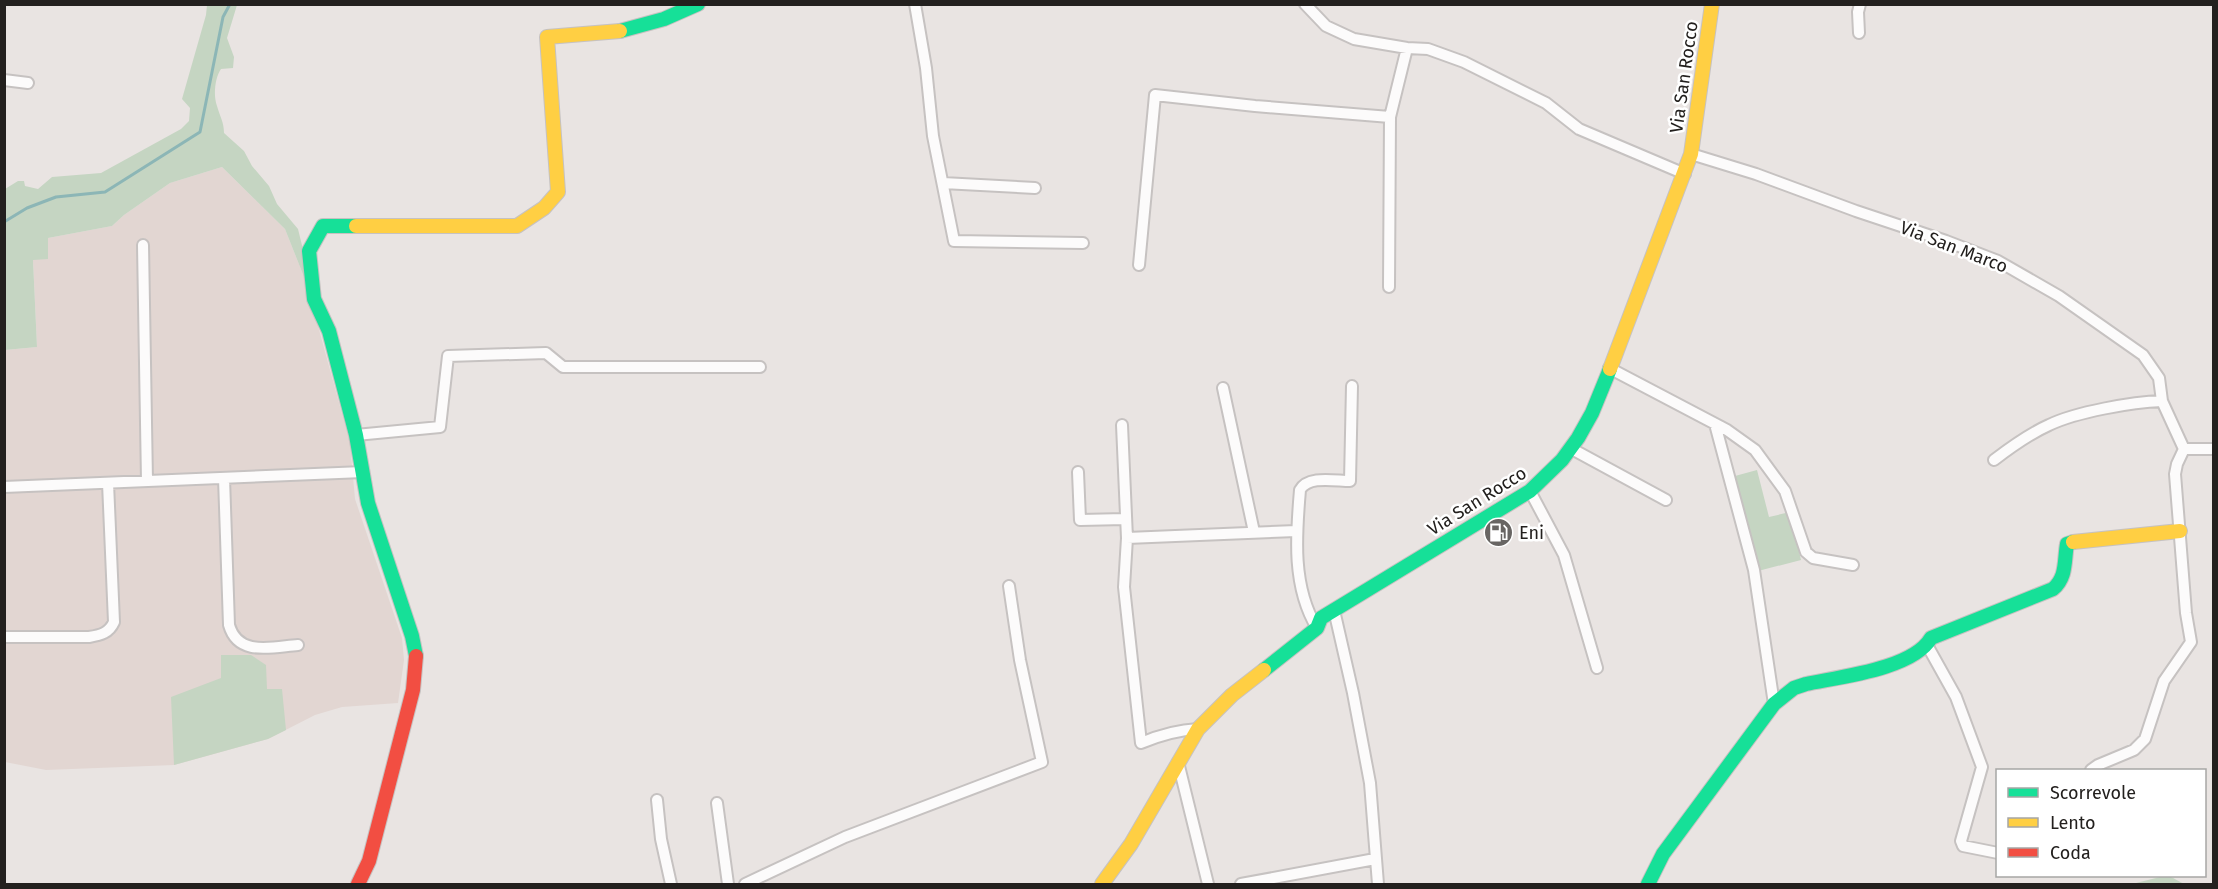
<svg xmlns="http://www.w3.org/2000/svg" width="2218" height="889" font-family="'Fira Sans',sans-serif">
  <rect width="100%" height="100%" fill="#e9e4e2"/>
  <path fill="#e2d6d2" d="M222,167L285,229L306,282L350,443L355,499L402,638L404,660L398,703L342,707L315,715L268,739L174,765L46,770L5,762V350L37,347L33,259L48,238L112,226L124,215L170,183Z"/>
  <path fill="#c5d5c2" d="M207,5H237L227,38L234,57L233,68L221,69C215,77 213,96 217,106C220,117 224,122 224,133L244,151L252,166L269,186L277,204L298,229L309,274L306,282L285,229L222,167L170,183L124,215L112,226L48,238V259L33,260L37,347L5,350V189L18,181H24L25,186L38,189L52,177L101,173L181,129L189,121L190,108L182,99L206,15Z
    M1757,470L1769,517L1790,512L1801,560L1758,571L1735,476Z
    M221,655H251L266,665L267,689H282L286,730L268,739L174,765L171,697L221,678Z
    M2164,876C2173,875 2178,883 2187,884H2132Z"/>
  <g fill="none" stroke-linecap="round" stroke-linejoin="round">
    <path stroke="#8cb6b6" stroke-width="3" d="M4,222L27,208L56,197L105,192L200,132L223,17L230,4"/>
    <defs>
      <path id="street" d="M915,4L926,68L933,136L954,241L1083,243
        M1305,4L1326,26L1354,39L1407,48L1428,49L1464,62L1546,103L1579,129L1685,174
        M1859,33L1858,12L1860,4
        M4,80L28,83
        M1691,154L1756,174L1856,211L1946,241L1998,261L2059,296L2143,355L2159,378L2162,401L2184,449H2214
        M943,183L1035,188
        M143,245L147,481
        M1139,265L1155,95L1255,106L1390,117
        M1389,287L1390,117L1407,48
        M1609,368L1727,430L1755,450L1785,491L1806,552L1813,558L1853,565
        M1223,388L1254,532
        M1715,424L1754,570L1774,704
        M1122,425L1127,538L1124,587L1141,743C1160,735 1177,730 1198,729
        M356,435L440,427L448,356L546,353L563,367H760
        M1572,449L1666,500
        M1994,460C2011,447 2029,434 2049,425C2076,412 2132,402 2162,401
        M1078,472L1080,520L1125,519
        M224,478L229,625C238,657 272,647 298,645
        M4,487L363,472
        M1530,491L1564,555L1597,668
        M1127,538L1296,531
        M1334,610L1353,693L1370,783L1378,884
        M1317,628C1292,587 1296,536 1300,490C1308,475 1335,481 1350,481L1352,386
        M4,637H89C101,635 109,633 114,622L108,483
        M1927,645L1956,697L1982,767L1961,841L1963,846L1998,853
        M1178,762L1208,884
        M2091,770L2098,765L2134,750L2145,739L2164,681L2191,642L2186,613L2175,474L2177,464L2184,449
        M657,800L661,839L671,884
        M717,803L728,884
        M745,884L845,837L1042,762L1020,660L1009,586
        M1241,884L1375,859"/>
      <path id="fast" d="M620,31L664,19L698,4
        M356,226H323L309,251L314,299L329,331L356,435L368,503L412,636L416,656
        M1264,670L1317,628L1321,618L1530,491L1562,460L1578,438L1592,413L1610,369
        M1648,884L1663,854L1774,704L1794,688L1806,684C1839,677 1913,669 1931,638L2053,589C2067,577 2064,561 2067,544L2073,542"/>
      <path id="slow" d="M356,226H517L544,208L558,192L547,37L620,31
        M1610,369L1691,154L1712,4
        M2073,542L2180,531
        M1102,884L1131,844L1198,729L1232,695L1264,670"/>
      <path id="jam" d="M358,884L369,861L413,690L416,656"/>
    </defs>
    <use href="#street" stroke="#c6c2c1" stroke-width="14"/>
    <use href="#fast" stroke="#c6c2c1" stroke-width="16"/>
    <use href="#slow" stroke="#c6c2c1" stroke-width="16"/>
    <use href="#jam" stroke="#c6c2c1" stroke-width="16"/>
    <use href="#street" stroke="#fcfbfb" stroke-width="10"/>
    <use href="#fast" stroke="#16e098" stroke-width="14"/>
    <use href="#slow" stroke="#ffcf43" stroke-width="14"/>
    <use href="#jam" stroke="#f24e42" stroke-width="14"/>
  </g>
  <defs>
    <symbol id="fuel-disc" viewBox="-11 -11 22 22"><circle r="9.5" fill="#686563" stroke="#fff"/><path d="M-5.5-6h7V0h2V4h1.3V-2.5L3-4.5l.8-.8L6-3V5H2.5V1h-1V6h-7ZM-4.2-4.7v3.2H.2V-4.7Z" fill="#fff"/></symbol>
  </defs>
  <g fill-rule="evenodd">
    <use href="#fuel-disc" x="1482" y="516" width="33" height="33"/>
  </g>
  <g text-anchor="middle" stroke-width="5" stroke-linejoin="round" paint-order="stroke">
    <g font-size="18" fill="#23201e" stroke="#fff">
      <text transform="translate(1684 77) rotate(-82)" y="6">Via San Rocco</text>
      <text transform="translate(1954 247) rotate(21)" y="6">Via San Marco</text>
      <text transform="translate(1477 501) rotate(-32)" y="6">Via San Rocco</text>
    </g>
    <g font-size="18" fill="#23201e" stroke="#fff" text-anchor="start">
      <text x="1519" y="539">Eni</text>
    </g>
  </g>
  <rect width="2218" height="889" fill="none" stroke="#23201e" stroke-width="12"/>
  <rect x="1996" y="769" width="210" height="108" fill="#ffffff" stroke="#a7a6a5" stroke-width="1.5"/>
  <rect x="2008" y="788" width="30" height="9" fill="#16e098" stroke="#a7a6a5" stroke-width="1.5"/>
  <text x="2050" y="799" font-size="18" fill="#23201e">Scorrevole</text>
  <rect x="2008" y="818" width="30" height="9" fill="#ffcf43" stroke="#a7a6a5" stroke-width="1.5"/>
  <text x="2050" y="829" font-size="18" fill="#23201e">Lento</text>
  <rect x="2008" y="848" width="30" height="9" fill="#f24e42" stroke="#a7a6a5" stroke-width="1.5"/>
  <text x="2050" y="859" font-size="18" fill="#23201e">Coda</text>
</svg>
